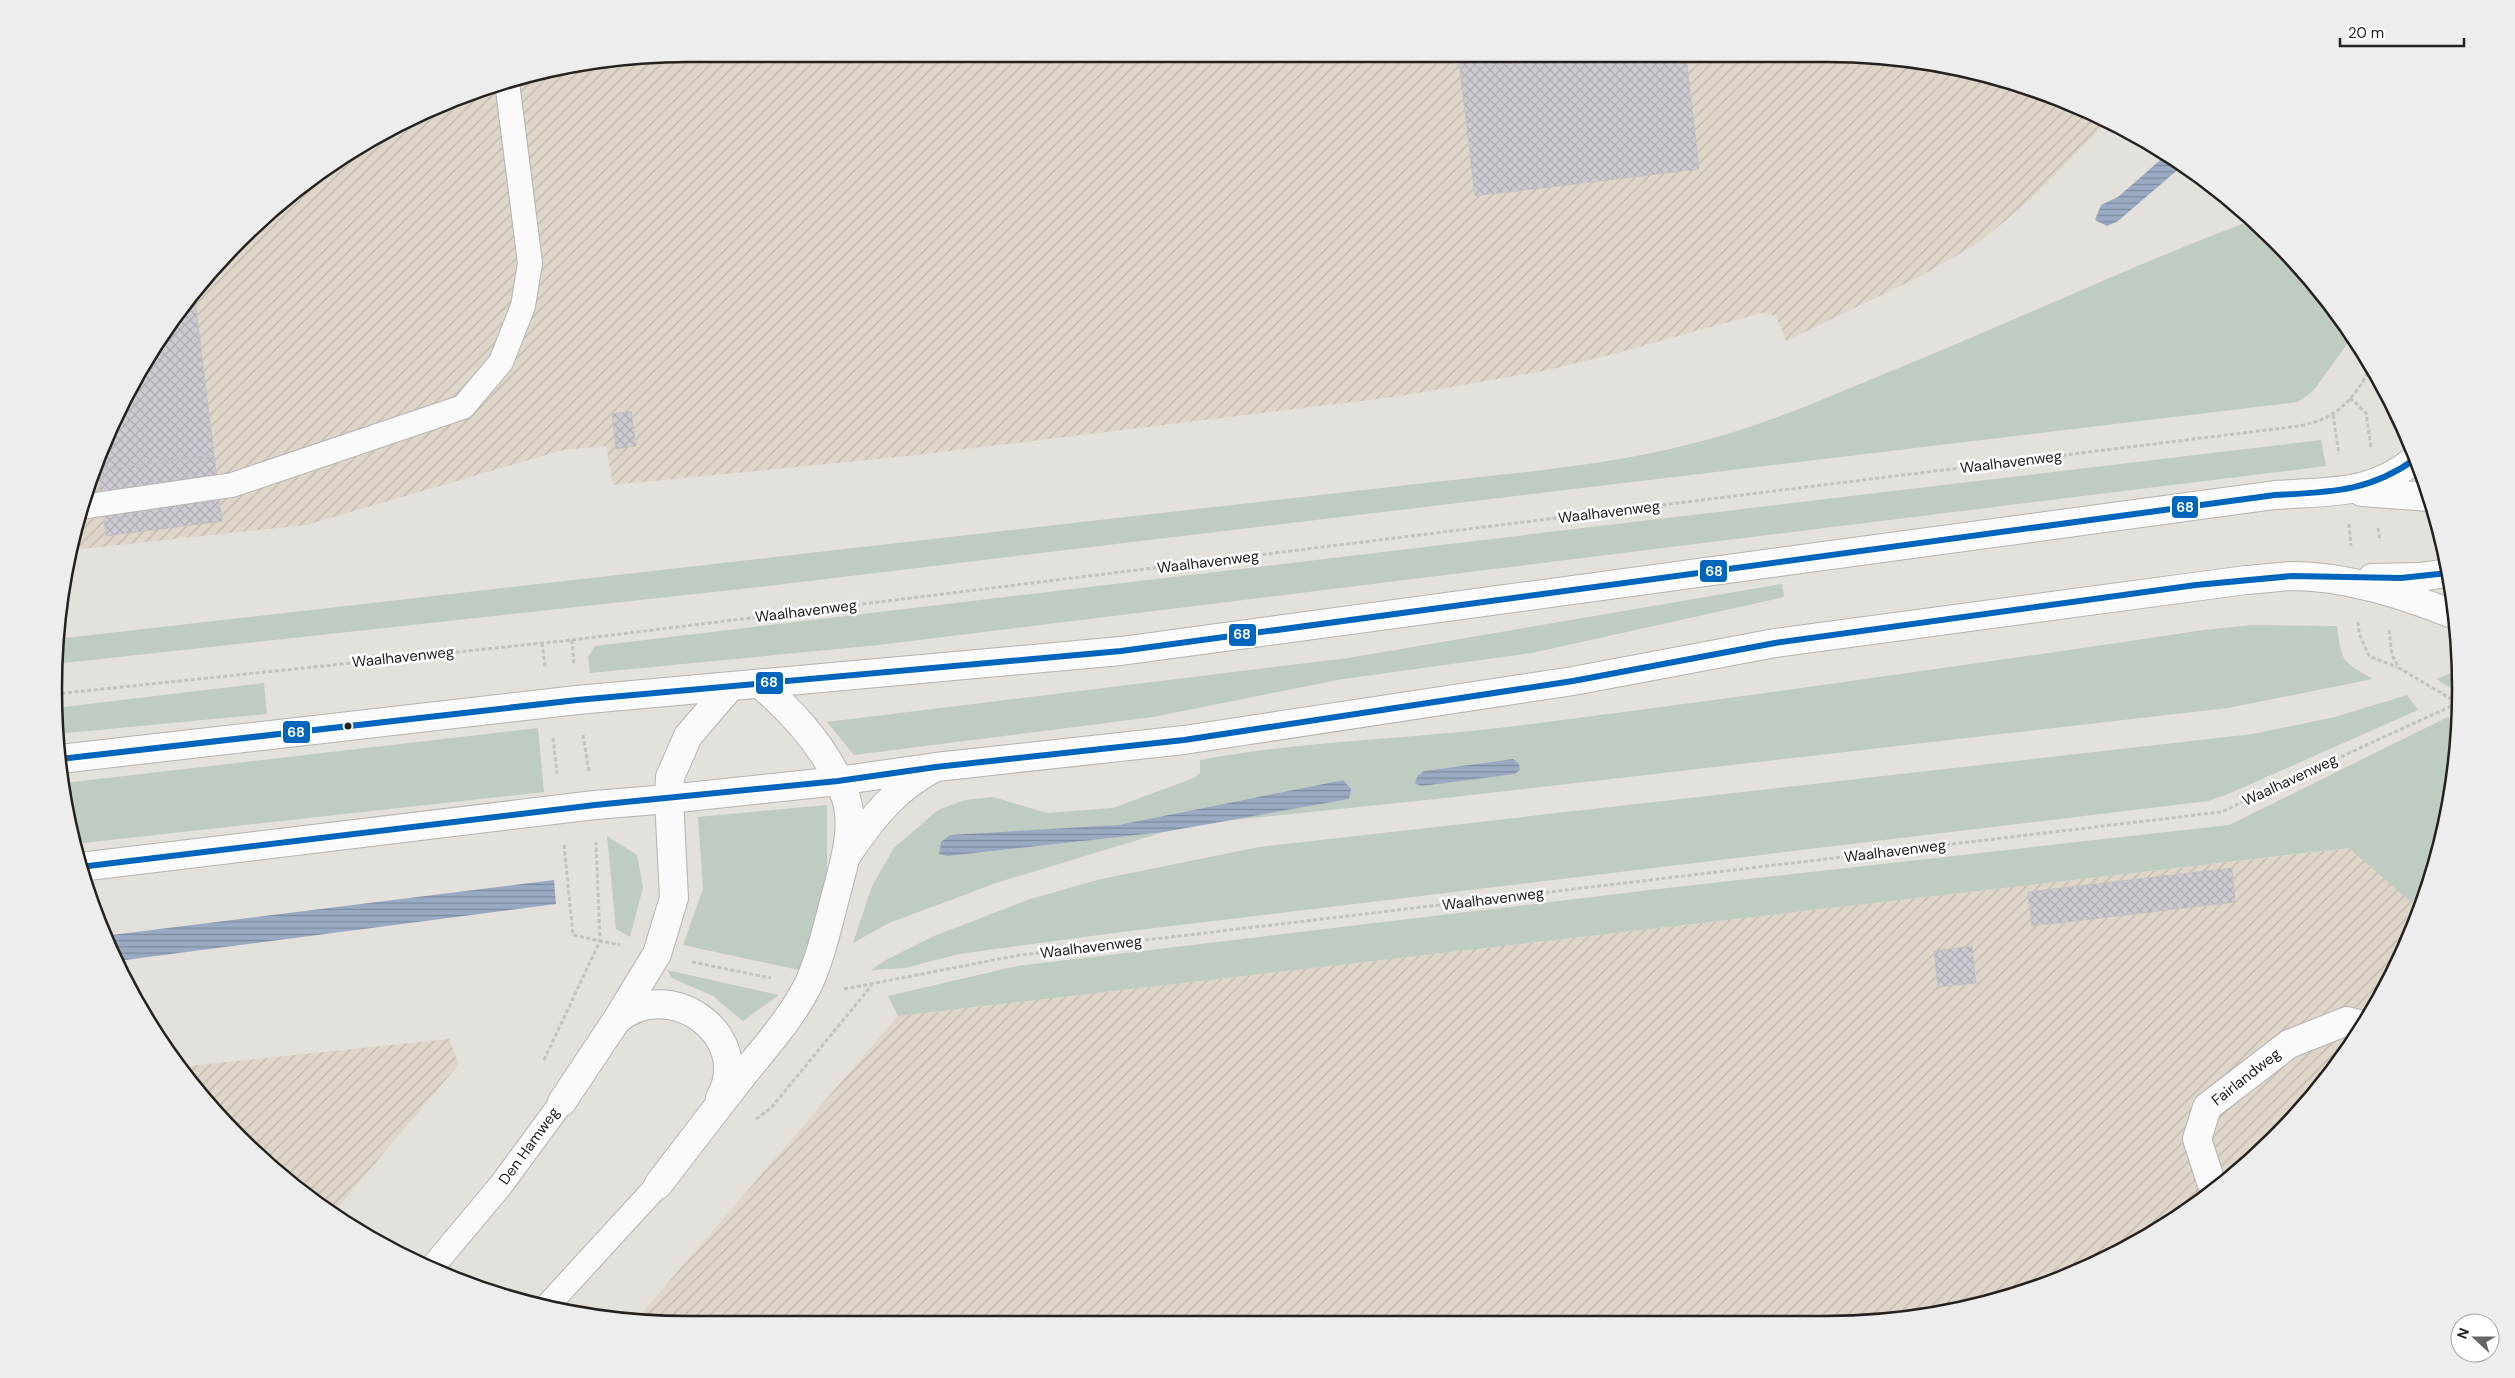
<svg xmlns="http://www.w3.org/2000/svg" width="2515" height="1378" font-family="'DM Sans',sans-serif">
  <defs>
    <pattern id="industrial-furrows" width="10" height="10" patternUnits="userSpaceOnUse" patternTransform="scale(1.25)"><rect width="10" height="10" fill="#dfd6ca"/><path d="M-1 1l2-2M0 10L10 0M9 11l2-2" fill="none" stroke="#bfb7ad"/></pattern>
    <pattern id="water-rules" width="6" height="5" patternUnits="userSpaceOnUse" patternTransform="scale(1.25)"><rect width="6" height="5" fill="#99aac2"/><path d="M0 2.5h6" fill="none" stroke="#7d8a9d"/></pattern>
    <pattern id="building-cross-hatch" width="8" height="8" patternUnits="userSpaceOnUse" patternTransform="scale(1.25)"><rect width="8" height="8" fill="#cdcbd1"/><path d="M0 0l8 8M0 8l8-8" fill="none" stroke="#b0aeb3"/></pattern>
  </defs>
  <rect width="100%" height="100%" fill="#e4e0dc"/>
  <path fill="url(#industrial-furrows)" d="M689,54L1867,55L1991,75L2106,123L2029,201L1978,243L1919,277L1786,341L1776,316L1762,313L1606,356L1544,371L1394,397L908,456L613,485L606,446L563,450L306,525L71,550L75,525L102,446L161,336L212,270L302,185L372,139L485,88L565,66Z
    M2350,848L2420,910L2376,1006L2303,1108L2179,1217L2069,1276L1909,1319L648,1323L635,1321L898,1016Z
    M449,1039L459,1064L333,1213L302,1193L212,1108L180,1067Z"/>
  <path fill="#bfccc1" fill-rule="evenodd" d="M2253,220L2330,302L2352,337L2314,390L2298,402L759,587L55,664L56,639L1416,484C1513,473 1612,466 1706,440C1763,425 1817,402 1872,379C2000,328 2124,268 2253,220Z
    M2321,440L2326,466L879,645L590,673L588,657L595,646Z
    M1782,584L1784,597L1532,653L1343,679L1153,717L854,755L827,722L1348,658Z
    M2252,625L2337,626C2342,662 2341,661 2373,679L2228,708L1436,799L1225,821L1349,799L1343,780L1118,825L1088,828L948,856L1164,832L996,883L889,923L853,943L872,886L894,848L938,810L965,800L993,797L1047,813L1113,808L1194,778L1200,773V760C1307,740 1416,739 1524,725C1751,696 1977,664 2204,630ZM1513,759L1418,775L1424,771Z
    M2459,670L2458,693L2436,679Z
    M264,683L267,714L56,734L55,708Z
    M2407,695L2418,710L2233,792L2208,801L1122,932L959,954L905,968L871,970L884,961L934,936L1030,899L1101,879L1259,847L2253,734L2335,717Z
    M2448,717L2457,724L2456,772L2428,893L2420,910L2349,848L898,1016L888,996L1017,966L1650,890L2229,825Z
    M538,728L544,792L74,844L64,783Z
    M827,805V886L803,971L683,945L703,889L698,817Z
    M607,836L637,855L643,887L630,937L616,929Z
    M667,970L779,995L743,1021L713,996L672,978Z"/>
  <path fill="url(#water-rules)" d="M2166,155L2182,166L2118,221L2107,226L2095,220L2101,205L2118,197Z
    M1513,759L1519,764L1520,770L1515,774L1421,786L1415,783L1418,775L1424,771Z
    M1343,780L1351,789L1349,799L1164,832L948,856L939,854L941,842L950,835L1118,825Z
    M554,880L556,904L117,961L104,936Z"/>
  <path fill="url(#building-cross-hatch)" stroke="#c4c2c2" d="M1458,55H1573V56L1460,69Z
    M1585,55H1686L1699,169L1475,196L1460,69Z
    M194,292L214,455L98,470L97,460L102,446L161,336Z
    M631,411L636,446L616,449L612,414Z
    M214,455L222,521L106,536L98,470Z
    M2232,868L2235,902L2032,926L2028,892Z
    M1972,946L1976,983L1938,987L1934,951Z"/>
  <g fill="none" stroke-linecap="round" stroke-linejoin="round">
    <defs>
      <path id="lane" d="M81,507L232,485L463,407L501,362L523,306L530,263L507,82
        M434,1265L501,1185L562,1102
        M547,1306L658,1185"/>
      <path id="street" d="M847,855C871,819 896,787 936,767
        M616,1021C668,974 755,1035 720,1098
        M562,1102L616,1021L657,954L674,898L669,799L670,777L688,736L730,687
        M658,1185C687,1147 716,1109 746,1071C768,1044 792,1017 808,985C822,955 829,919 838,887C845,860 855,827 846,798C830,754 795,714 760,684
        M2215,1185L2211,1182L2197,1139L2207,1107L2289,1044L2347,1021L2363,1025"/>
      <path id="secondary" d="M2362,492L2429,497
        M2372,578L2420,577L2448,573
        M60,759L577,700L1121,651L2275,495C2328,491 2372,496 2415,459
        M80,867L595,805L669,799L838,781L936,767L1184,740L1573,681L1775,643L2246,580C2261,579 2276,577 2291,576C2347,576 2404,595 2455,615"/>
    </defs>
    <use href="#lane" stroke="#b6b3b0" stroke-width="26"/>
    <use href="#street" stroke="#b6b3b0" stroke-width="30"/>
    <use href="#secondary" stroke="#b6b3b0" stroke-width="30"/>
    <path stroke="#c3c2c0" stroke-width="3" stroke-dasharray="4 2.5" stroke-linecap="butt" d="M2350,398L2366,413L2371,447
      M2333,415L2339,454
      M2349,524L2351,546
      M2378,528L2380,541
      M2358,622L2359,633L2369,656L2397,667
      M2389,630L2392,655L2399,668L2458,703
      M572,640L574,665
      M542,643L545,667
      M55,694L572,640L2299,426C2337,419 2352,401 2371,368
      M583,735L589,771
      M553,738L557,774
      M564,845L573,935L620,945
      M692,962L771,978
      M844,989L1020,955L2221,812L2458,703
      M544,1060L600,941L596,842
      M756,1119L771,1108L872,985"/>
    <use href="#lane" stroke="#fbfafa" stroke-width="24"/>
    <use href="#street" stroke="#fbfafa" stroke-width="28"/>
    <use href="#secondary" stroke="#fbfafa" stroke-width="28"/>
    <defs>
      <path id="bus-1" d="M60,759L577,700L1121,651L2275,495C2329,492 2370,492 2415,459
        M80,867L595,805L838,781L936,767L1184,740L1573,681L1775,643L2196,585L2292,576L2401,578L2448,573"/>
    </defs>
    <use href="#bus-1" stroke="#fff" stroke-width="10"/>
    <use href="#bus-1" stroke="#0065bd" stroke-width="6"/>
  </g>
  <circle fill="#24211f" stroke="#fff" stroke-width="2" cx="348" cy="726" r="4.5"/>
  <g text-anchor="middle" stroke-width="5" stroke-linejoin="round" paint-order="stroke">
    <g font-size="15" fill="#24211f" stroke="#fff">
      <text transform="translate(2011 462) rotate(-7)" y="5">Waalhavenweg</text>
      <text transform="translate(1609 512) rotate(-7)" y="5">Waalhavenweg</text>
      <text transform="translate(1208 562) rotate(-7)" y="5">Waalhavenweg</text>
      <text transform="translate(806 611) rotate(-7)" y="5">Waalhavenweg</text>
      <text transform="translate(403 657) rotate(-6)" y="5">Waalhavenweg</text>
      <text transform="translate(2290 780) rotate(-25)" y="5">Waalhavenweg</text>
      <text transform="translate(1895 851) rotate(-7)" y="5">Waalhavenweg</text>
      <text transform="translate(1493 899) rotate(-7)" y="5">Waalhavenweg</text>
      <text transform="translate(1091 947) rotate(-7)" y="5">Waalhavenweg</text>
      <text transform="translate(2246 1077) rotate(-38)" y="5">Fairlandweg</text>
      <text transform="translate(529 1146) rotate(-54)" y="5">Den Hamweg</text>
    </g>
  </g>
  <path d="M0 0H2515V1378H0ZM688 62H1826A626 626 0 0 1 2452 688V690A626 626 0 0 1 1826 1316H688A626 626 0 0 1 62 690V688A626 626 0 0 1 688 62Z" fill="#ededed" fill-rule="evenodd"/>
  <path fill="none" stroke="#24211f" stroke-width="2.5" d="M688 62H1826A626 626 0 0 1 2452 688V690A626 626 0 0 1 1826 1316H688A626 626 0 0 1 62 690V688A626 626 0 0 1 688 62Z"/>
  <g stroke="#fff" stroke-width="2">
    <rect x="2171" y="495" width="28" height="24" rx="5" fill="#0065bd"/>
    <rect x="1699" y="559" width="29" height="24" rx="5" fill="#0065bd"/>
    <rect x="1228" y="623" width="29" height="24" rx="5" fill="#0065bd"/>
    <rect x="755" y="671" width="29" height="24" rx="5" fill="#0065bd"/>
    <rect x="282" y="720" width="29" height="24" rx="5" fill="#0065bd"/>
  </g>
  <g font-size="14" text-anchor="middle" font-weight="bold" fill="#fff">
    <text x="2185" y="512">68</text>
    <text x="1714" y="576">68</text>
    <text x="1242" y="639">68</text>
    <text x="769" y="687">68</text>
    <text x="296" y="737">68</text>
  </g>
  <g transform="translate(2475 1338) rotate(291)"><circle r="24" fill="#ffffff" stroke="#a7a6a5"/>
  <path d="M0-4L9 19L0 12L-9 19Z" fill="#676461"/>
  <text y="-8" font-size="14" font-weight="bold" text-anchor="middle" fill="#24211f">N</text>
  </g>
  <path d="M2340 38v8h124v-8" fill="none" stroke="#24211f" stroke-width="2.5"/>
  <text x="2348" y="38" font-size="15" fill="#24211f" stroke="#ffffff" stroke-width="4" paint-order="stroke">20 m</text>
</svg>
